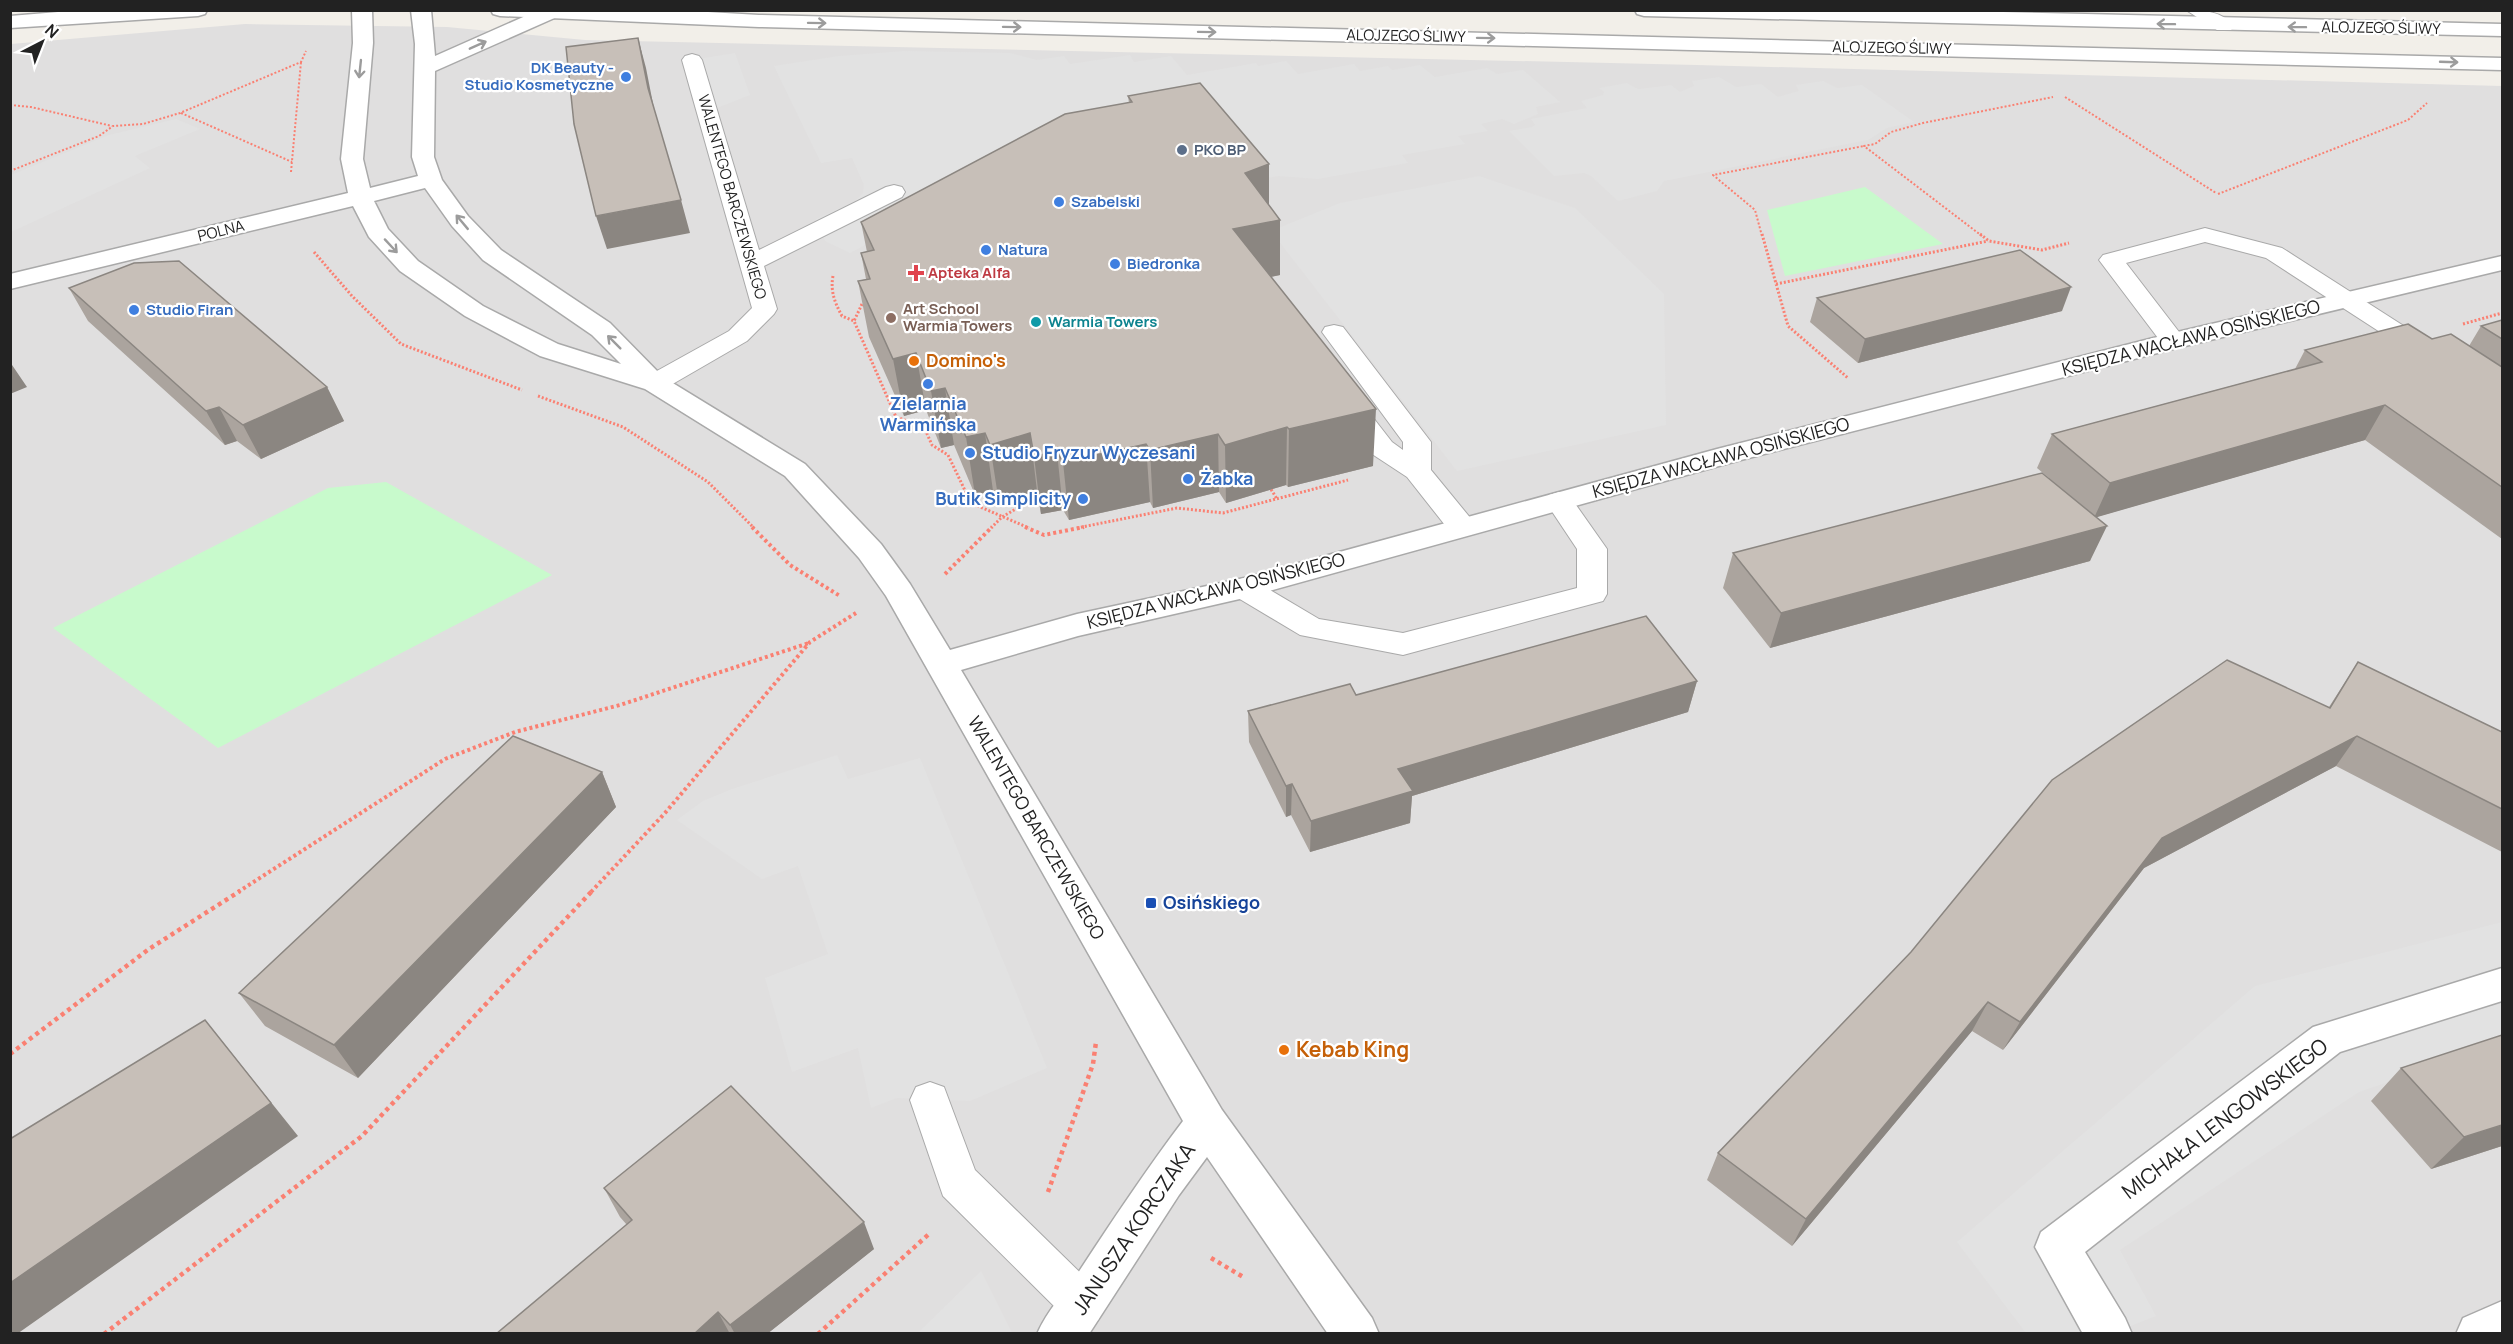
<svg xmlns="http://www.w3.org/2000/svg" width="2513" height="1344" font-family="Manrope,sans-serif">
  <rect width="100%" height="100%" fill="#f2efe9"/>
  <path fill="#e0dfdf" d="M245,24L447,27L585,40L1697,65L2502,86V1333L11,1334V44Z"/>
  <path fill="#c8facc" d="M1865,187L1943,244L1785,276L1767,210Z
    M386,482L552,575L218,748L53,628L328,488Z"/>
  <path fill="#e2e2e2" d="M904,51L1010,53L1037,60L1064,56L1070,64L1130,55L1134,62L1171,56L1187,75L1256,63L1258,66L1286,61L1298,74L1354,64L1360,71L1388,66L1392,70L1420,65L1435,77L1487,68L1497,74L1523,70L1560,102L1536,107L1538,114L1514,124L1502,119L1481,124L1488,131L1458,136L1465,144L1402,155L1408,163L1318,179L1278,176L1249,181L957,172L940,180L966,191L850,253L825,241L816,219L855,201L863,193L864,185L852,158L821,163L774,66L839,56Z
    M735,53L750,95L707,112L692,60Z
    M1719,77L1736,87L1761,84L1778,97L1799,91L1796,85L1823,81L1837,88L1862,85L1914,122L1887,128L1868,140L1664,181L1657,191L1618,201L1591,176L1584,173L1554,176L1509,131L1532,127L1535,125L1531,119L1587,108L1581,101L1603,95L1604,92L1599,88L1627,83L1638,89L1671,85L1680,92L1694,86L1692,81Z
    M176,119L200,129L135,156L150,168L11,232V175L109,135Z
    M1479,176L1575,208L1664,294L1666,425L1457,471L1271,231L1340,203Z
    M837,755L848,779L920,758L1047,1068L970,1101L897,1098L871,1108L858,1048L792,1072L765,978L828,954L798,866L762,879L677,820L703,801L732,789Z
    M2502,922V1043L2359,1092L2120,1250L2156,1316L2113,1333H2026L1957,1242L2255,986Z
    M981,1271L1012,1333H918Z"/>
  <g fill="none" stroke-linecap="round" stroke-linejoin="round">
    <defs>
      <path id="service" d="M2186,10C2203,10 2222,11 2234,26L2231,30H2217Z
        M692,54L699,56L702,60L759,250L886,187L894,185L902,187L905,192L902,197L764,266L777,309L774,314L747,341L664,389L655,391L646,389L642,383L646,377L729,331L752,308L682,60L685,56Z
        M2205,228L2282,248L2435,346L2439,351L2435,356L2426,359L2417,356L2266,258L2205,242L2126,263L2186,341L2182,346L2173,349L2164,346L2099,260L2103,255Z
        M1334,325L1343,327L1431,442V470L1472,520L1476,527L1472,534L1462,536L1452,534L1407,477L1372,454L1335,403L1339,397L1348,395L1357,397L1392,442L1403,450V442L1322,332L1325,327Z
        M1559,492L1569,495L1607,549V594L1603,601L1403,655L1300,635L1233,595L1229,588L1233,581L1244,578L1255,581L1319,619L1403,633L1577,588V549L1545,501L1549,495Z
        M930,1082L944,1087L975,1170L1098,1290L1105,1305L1098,1320L1083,1326L1068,1320L943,1196L910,1100L916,1087Z"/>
      <path id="minor" d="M352,10H372L373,43L363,159L370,188L418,176L412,157L415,44L411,10H431L435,56L539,10H561L559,16L435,71L434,157L442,180L468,216L501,250L610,323L663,377L805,464L881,544L910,584L950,650L1077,614L1244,578L1717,449L2173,333L2502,256V270L2177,348L1737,461L1244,598L1078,636L961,670L1222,1110L1372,1318L1379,1334H1328L1207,1157L1179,1195L1089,1334H1037C1047,1311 1064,1293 1078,1273C1112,1221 1146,1170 1183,1121L886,596L859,558L785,476L645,389L540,356L465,316L400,271L369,237L353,206L10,289V274L348,193L341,159L353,43ZM425,188L452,226L483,260L592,335L621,364L558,344L483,306L418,261L388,229L374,201Z
        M2502,968V1001L2340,1052L2085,1252L2125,1318L2132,1334H2083L2035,1247L2041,1232L2313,1027Z
        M2502,1301V1334H2456L2463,1318Z"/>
      <path id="tertiary" d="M82,10H207L205,14L198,16L10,28V16Z
        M491,10H674L759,15L2502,58V70L759,27L500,16L493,14Z
        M1635,10H1920L2502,24V36L1644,16L1637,14Z"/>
    </defs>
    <use href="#service" stroke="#a9a9a9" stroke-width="2"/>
    <use href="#minor" stroke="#a9a9a9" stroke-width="3"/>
    <use href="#tertiary" stroke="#a9a9a9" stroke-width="3"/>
    <path stroke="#fa8072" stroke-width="2" stroke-dasharray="2 2" stroke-linecap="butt" d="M2065,97L2216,193
      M10,105L31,107L112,126
      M181,113L292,162
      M10,171L99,136L113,126L143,124L180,113L301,62L306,51
      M291,172L301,62
      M2218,194L2408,120L2427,103
      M1762,236L1755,210L1713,175L1864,146
      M1982,236L1864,146L1875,144L1891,132L1923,123L2053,97"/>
    <path stroke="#fa8072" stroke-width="3" stroke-dasharray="2 2" stroke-linecap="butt" d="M1762,234L1788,326L1848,378
      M1980,234L1989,241L2042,250L2069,243
      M314,252L352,296L401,344L522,390
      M833,276C830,291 835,303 842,316L854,321
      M1776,284L1988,241
      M862,304L854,321L896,417L924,427L932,445L948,455L971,503L1029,528
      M2463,324L2502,313
      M538,396L623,427L708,482L754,528
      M1269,486L1277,499
      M991,528L1002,517L1021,506
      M1077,528L1177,508L1223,513L1348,480"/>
    <path stroke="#fa8072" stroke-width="4" stroke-dasharray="3 3" stroke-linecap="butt" d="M752,527L790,565L840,596
      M1025,527L1044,535L1084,527
      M945,574L992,527
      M238,892L445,759L515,732L620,705L809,643
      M591,892L665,813L810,642L856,613"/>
    <path stroke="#fa8072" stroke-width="4.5" stroke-dasharray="4 4" stroke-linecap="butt" d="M10,1054L149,949L240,891
      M1048,1192L1093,1064L1096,1042
      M1211,1258L1245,1278
      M104,1334L362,1136L592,891
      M818,1334L929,1234"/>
    <use href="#service" fill="#fff" fill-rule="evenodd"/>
    <use href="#minor" fill="#fff" fill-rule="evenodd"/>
    <use href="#tertiary" fill="#fff" fill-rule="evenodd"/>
  </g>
  <path fill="#aba49e" d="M1128,96L1269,164V205L1280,220V275L1271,277L1373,466L1288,487L1286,485L1226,503L1219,492L1153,508L1150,502L1069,520L1063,510L1041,514L1037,491L999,503L993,491L975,495L954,445L941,448L926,410L904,416L869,337L858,281L866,279L861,253L867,252L861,222L1129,103Z
    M69,288L327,387L344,421L261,459L237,441L225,445L88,321Z
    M1817,298L2062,311L1858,363L1810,322Z
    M2502,320V539L2365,440L2096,517L2090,561L1770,648L1723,588L1733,553L2049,478L2037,468L2052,434L2295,369L2305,350L2432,339L2469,346L2481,326Z
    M2358,662L2502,732V852L2336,766L2144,868L2003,1050L1972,1031L1792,1246L1707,1180L1718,1153L2329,707Z
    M1697,681L1688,712L1412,796L1410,823L1310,852L1291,815L1286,817L1249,742L1248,711L1356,695Z
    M602,772L616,807L358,1078L265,1026L239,993Z
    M2401,1068L2502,1146L2431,1169L2371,1101Z
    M604,1188L874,1249L767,1334H496L627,1225L620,1217Z"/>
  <path fill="#8b8681" d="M638,38L646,68L656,119L648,88Z
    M1269,164V217L1280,220V275L1234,284L1233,229L1245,173Z
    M681,200L690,233L607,249L596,216Z
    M2071,287L2062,311L1858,363L1865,339Z
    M916,353L926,410L904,416L893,359Z
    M10,362L27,387L10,394Z
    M327,387L344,421L261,459L243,425Z
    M945,388L954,445L941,448L931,391Z
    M2385,405L2365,440L2094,518L2110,483Z
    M219,407L237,441L225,445L206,411Z
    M1376,409L1373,466L1288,487L1289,429Z
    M1287,427L1286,485L1226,503L1225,445Z
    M985,433L993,491L975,495L966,437Z
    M1030,433L1037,491L999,503L990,445Z
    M1218,434L1219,492L1153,508L1150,450Z
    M1146,444L1150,502L1069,520L1063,462Z
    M1057,452L1063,510L1041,514L1034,456Z
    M2107,526L2090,561L1770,648L1781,613Z
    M1697,681L1688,712L1412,796L1410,823L1310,852L1311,821L1398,769Z
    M2357,736L2336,766L2144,868L2003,1050L2020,1022L2162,838Z
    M602,772L616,807L358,1078L334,1045Z
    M1292,784L1291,815L1286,817V786Z
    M1988,1002L1972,1031L1792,1246L1806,1219Z
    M205,1020L298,1136L17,1334H10V1283Z
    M2502,1125V1146L2431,1169L2464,1137Z
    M864,1222L874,1249L767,1334H735L730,1325Z
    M718,1312L730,1334H694Z"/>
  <path fill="#c7bfb8" stroke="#8b8681" stroke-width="1.5" d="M638,38L648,88L681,200L596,216L574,124L566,47Z
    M1200,83L1269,164L1245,173L1280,220L1233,229L1376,409L1289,429L1287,427L1225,445L1218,434L1150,450L1146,444L1063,462L1057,452L1034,456L1030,433L990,445L985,433L966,437L945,388L931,391L916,353L893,359L858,281L870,279L861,253L874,250L861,222L1065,114L1132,102L1128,96Z
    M2020,250L2071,287L1865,339L1817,298Z
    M179,261L327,387L243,425L219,407L206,411L69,288L134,263Z
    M2502,320V339L2481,326Z
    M2408,324L2432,339L2451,334L2502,367V487L2385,405L2110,483L2052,434L2322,362L2305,350Z
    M2042,473L2107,526L1781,613L1733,553Z
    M1646,616L1697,681L1398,769L1413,791L1311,821L1292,784L1286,786L1248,711L1350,684L1356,695Z
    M2227,660L2330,708L2358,662L2502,732V809L2357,736L2162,838L2020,1022L1988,1002L1806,1219L1718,1153L1911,952L2052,780Z
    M513,736L602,772L334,1045L239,993Z
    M205,1020L271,1103L10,1283V1139Z
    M2502,1035V1125L2464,1137L2401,1068Z
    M731,1086L864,1222L730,1325L718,1312L694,1334H496L632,1220L604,1188Z"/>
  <defs><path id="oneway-shaft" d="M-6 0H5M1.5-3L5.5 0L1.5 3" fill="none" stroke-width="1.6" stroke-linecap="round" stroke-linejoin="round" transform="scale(1.5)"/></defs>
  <g stroke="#9c9c9c">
    <use href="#oneway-shaft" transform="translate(817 23) rotate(1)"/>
    <use href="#oneway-shaft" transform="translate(2166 24) rotate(-179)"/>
    <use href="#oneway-shaft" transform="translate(1012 27) rotate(1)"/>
    <use href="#oneway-shaft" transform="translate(2297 27) rotate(-179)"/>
    <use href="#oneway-shaft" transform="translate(1207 32) rotate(1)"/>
    <use href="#oneway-shaft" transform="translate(1486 38) rotate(1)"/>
    <use href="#oneway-shaft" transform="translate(478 45) rotate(-24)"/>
    <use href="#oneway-shaft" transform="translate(2449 62) rotate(2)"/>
    <use href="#oneway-shaft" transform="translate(360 69) rotate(96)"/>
    <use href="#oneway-shaft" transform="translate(462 222) rotate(-130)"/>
    <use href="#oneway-shaft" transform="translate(391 246) rotate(47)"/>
    <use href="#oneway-shaft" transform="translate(614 342) rotate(-135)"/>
  </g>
  <g fill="#3f7fe0" stroke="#fff" stroke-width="2">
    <circle cx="626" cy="77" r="6"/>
    <circle cx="1059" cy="202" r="6"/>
    <circle cx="986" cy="250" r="6"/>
    <circle cx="1115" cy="264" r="6"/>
    <circle cx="134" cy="310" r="6"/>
    <circle cx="928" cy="384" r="6"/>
    <circle cx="970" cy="453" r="6"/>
    <circle cx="1188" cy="479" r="6"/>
    <circle cx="1083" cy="499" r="6"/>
  </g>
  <circle fill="#5c6f8a" stroke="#fff" stroke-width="2" cx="1182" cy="150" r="6"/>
  <path fill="#e0444e" stroke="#fff" stroke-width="2" d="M913 264h6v6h6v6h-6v6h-6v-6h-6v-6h6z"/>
  <circle fill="#8d6e63" stroke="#fff" stroke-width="2" cx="891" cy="318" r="6"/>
  <circle fill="#0f9aa8" stroke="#fff" stroke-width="2" cx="1036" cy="322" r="6"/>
  <g fill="#e8710a" stroke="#fff" stroke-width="2">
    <circle cx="914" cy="361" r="6"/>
    <circle cx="1284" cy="1050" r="6"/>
  </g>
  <rect fill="#1a4fb4" stroke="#fff" stroke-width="2" x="1145" y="897" width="12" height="12" rx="3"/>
  <g text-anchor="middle" stroke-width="4.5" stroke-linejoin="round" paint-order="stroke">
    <g font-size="15" fill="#222" stroke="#fff">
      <text transform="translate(2381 28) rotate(1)" y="5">ALOJZEGO ŚLIWY</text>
      <text transform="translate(1406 36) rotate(1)" y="5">ALOJZEGO ŚLIWY</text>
      <text transform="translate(1892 48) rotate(1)" y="5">ALOJZEGO ŚLIWY</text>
      <text transform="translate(732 197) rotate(74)" y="5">WALENTEGO BARCZEWSKIEGO</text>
      <text transform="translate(221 231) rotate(-14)" y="5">POLNA</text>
    </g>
    <g font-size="15" font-weight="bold" fill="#366cbe" stroke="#fff" text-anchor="start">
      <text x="614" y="73" text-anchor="end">DK Beauty -<tspan x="614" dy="17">Studio Kosmetyczne</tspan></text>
      <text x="1071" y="207">Szabelski</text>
      <text x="998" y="255">Natura</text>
      <text x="1127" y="269">Biedronka</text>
      <text x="146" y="315">Studio Firan</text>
    </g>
    <g font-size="15" font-weight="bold" fill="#4e5e75" stroke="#fff" text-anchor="start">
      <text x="1194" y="155">PKO BP</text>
    </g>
    <g font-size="15" font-weight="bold" fill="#be3a42" stroke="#fff" text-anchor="start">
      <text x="928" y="278">Apteka Alfa</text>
    </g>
    <g font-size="15" font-weight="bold" fill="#785e54" stroke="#fff" text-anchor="start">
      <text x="903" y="314">Art School<tspan x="903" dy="17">Warmia Towers</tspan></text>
    </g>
    <g font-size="15" font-weight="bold" fill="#0d838f" stroke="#fff" text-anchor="start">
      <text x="1048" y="327">Warmia Towers</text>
    </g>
    <g font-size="18" fill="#222" stroke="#fff">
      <text transform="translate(2191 338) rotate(-14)" y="6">KSIĘDZA WACŁAWA OSIŃSKIEGO</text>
      <text transform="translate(1721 458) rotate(-15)" y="6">KSIĘDZA WACŁAWA OSIŃSKIEGO</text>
      <text transform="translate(1216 591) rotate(-14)" y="6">KSIĘDZA WACŁAWA OSIŃSKIEGO</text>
      <text transform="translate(1036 828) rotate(60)" y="6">WALENTEGO BARCZEWSKIEGO</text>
    </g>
    <g font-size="18" font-weight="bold" fill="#c56008" stroke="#fff" text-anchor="start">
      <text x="926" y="367">Domino's</text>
    </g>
    <g font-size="18" font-weight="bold" fill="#366cbe" stroke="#fff" text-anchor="start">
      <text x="928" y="410" text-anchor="middle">Zielarnia<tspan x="928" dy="21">Warmińska</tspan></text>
      <text x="982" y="459">Studio Fryzur Wyczesani</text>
      <text x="1200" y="485">Żabka</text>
      <text x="1071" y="505" text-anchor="end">Butik Simplicity</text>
    </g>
    <g font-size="18" font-weight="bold" fill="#164399" stroke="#fff" text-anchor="start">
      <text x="1163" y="909">Osińskiego</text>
    </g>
    <g font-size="21" font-weight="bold" fill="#c56008" stroke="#fff" text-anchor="start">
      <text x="1296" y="1057">Kebab King</text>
    </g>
    <g font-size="21" fill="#222" stroke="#fff">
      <text transform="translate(2225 1119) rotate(-37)" y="7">MICHAŁA LENGOWSKIEGO</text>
      <text transform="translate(1134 1229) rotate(-56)" y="7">JANUSZA KORCZAKA</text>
    </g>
  </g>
  <rect width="2513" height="1344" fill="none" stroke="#222222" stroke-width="24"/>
  <g transform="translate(42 42) rotate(42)" stroke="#ffffff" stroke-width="4.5" paint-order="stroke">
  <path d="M0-4.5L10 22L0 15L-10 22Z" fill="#222222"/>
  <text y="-9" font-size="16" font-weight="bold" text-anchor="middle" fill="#222222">N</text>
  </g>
</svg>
